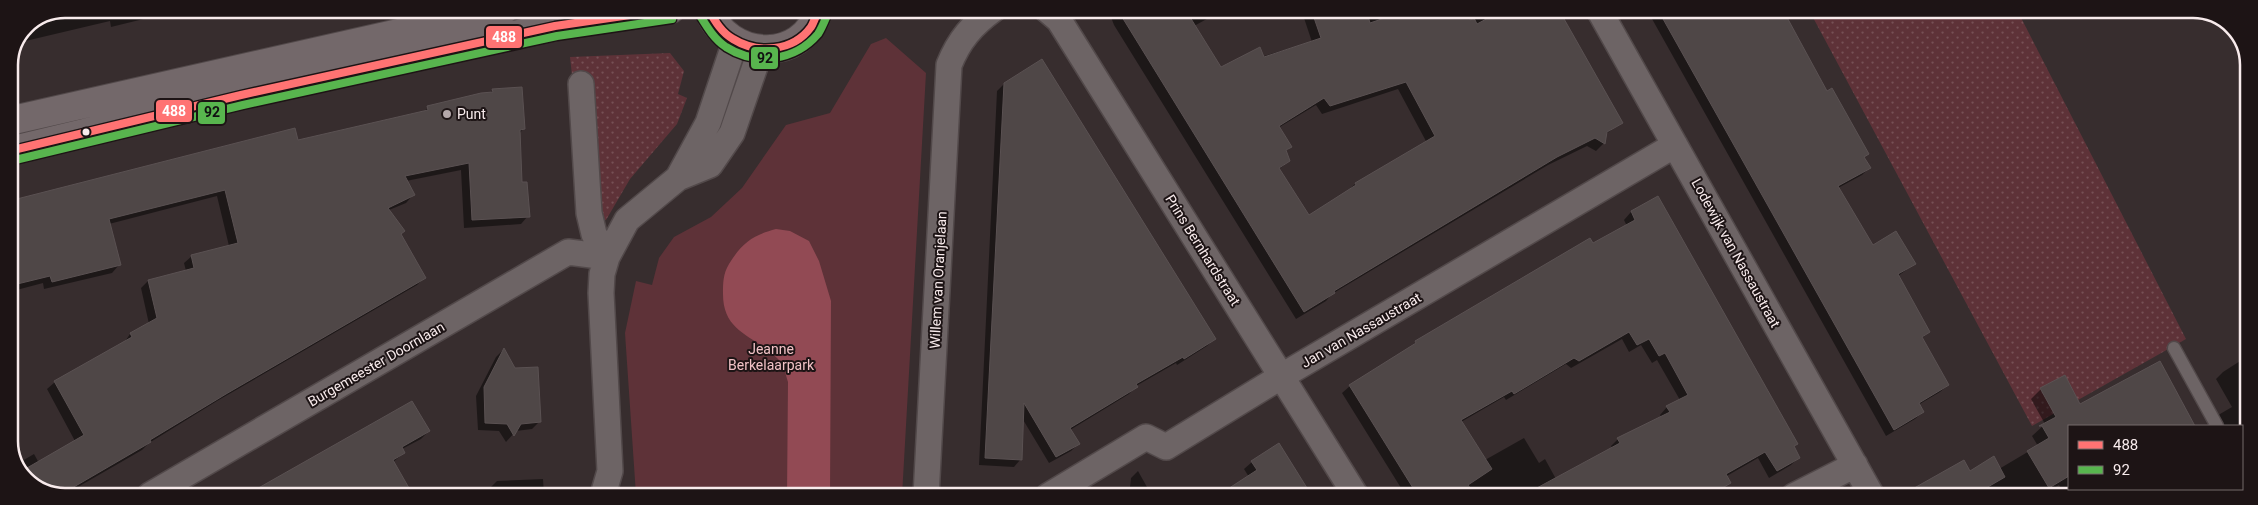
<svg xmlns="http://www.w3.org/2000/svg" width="2258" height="505" font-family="Roboto,sans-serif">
  <defs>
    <pattern id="grass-dots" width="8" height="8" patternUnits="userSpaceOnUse" patternTransform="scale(1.25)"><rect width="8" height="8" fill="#5e3238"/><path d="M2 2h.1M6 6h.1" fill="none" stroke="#765055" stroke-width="1.8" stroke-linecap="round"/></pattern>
  </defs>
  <rect width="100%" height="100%" fill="#372d2e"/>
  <path fill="url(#grass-dots)" d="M1809,10H2017L2186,339L2032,426Z
    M670,53L684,71L678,94L687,98L677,124L630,179L606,220L601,221L598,218L590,74L572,75L570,57Z"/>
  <path fill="#5e3238" d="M886,38L926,73L902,496L636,495L625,333L636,281L652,285L659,258L674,237L711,217L742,188L786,125L830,113L871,44Z"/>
  <path fill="#924a54" d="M776,229L790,231L809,241L819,261L831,301L830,496H787L788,382C785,373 784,364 777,358C754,335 723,333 723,294C723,283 723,274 729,264C742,243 753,235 776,229Z"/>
  <path fill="#0007" fill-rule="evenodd" d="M64,9H175L172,12L111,27L110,21L17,43L25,25Z
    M1112,9H1225L1194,26L1220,69L1312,42L1301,9L1557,10L1621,122L1605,135L1604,143L1596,151L1587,146L1548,165L1332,294L1326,301L1296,319L1114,25L1109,12ZM1398,89L1427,143L1355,184L1347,192L1309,217L1278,170L1289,161L1285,152L1290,147L1278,128L1316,105L1322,114Z
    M1233,9H1264L1237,19Z
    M1647,10H1782L1869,168L1862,175L1838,188L1872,247L1914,264L1898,276L1929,332L1921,339L1948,385L1940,392L1918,405L1923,412L1915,419L1886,436Z
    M2228,24L2236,28L2249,59Z
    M1004,84L1214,339L1207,346L1177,365L1176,363L1136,386L1129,394L1070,430L1078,444L1071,451L1049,463L1022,418L1020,460L1014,467L979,465L997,91Z
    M493,90L524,128L519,134L521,184L528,216L521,224L464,228L461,170L406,181L413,195L406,203L389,210L399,235L424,278L417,285L217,401L149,443L142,450L64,495H53L23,477L17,464L34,454L39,463L75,441L47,389L55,382L124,343L130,334L149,324L141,288L148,281L186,271L184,263L192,256L229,246L217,196L109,224L119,265L112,273L44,289L43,283L9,292V203L294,130L297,142L422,113L428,108L489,94Z
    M1658,197L1796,444L1793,448L1798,458L1791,465L1769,478L1758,458L1725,477L1728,482L1721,489L1707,496H1406L1342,393L1350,386L1409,349L1416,342L1627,226L1624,220L1631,212ZM1622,339L1629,352L1641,345L1652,363L1657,360L1680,400L1667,407L1660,415L1661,417L1618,439L1611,446L1612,448L1556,479L1545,459L1539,463L1524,438L1485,460L1461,422L1504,397L1506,400L1566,364L1571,368Z
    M503,350L539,422L532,429L516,431L506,442L499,431L478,430L476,396L496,357Z
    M2248,356V452L2242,463V426H2211L2210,424L2220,414L2232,407L2216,379L2223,372Z
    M2159,362L2194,426H2069V489H2214L2194,496H2065L2059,485L2040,496H1915L1914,494L1969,472L1999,469L2038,446L2032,436L2045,424L2031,399L2041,389L2080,406Z
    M412,403L429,431L421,439L402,449L404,453L393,462L398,492L393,495H251Z
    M1252,462L1311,496L1249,477L1244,469Z
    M1138,471L1152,496H1129L1131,478Z
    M543,479L544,495H489V489L497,481Z
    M1210,489L1215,496H1199Z"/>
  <path fill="#4f4747" stroke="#5a5152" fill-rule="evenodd" d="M1120,9H1185L1221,67L1260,47L1264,57L1321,38L1311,9H1366L1370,23L1411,9H1464L1470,20L1474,18L1477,24L1503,10H1559L1623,123L1607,132L1605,144L1595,138L1557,157L1334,291L1335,293L1304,312L1122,17ZM1406,82L1435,136L1355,183L1356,185L1309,215L1279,168L1290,161L1286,150L1292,147L1279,126L1324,98L1330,106Z
    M1658,10H1783L1827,91L1832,88L1869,154L1864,157L1871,168L1838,186L1873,245L1896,231L1916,264L1898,274L1930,332L1922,337L1949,385L1919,403L1924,412L1894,430Z
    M1042,59L1216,339L1184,359L1183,357L1136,384L1138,387L1070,428L1080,444L1056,457L1024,403L1022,460L985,458L1004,83Z
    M522,87L525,129L520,130L522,182H527L530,217L472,220L469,163L405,176L415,195L388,208L405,231L401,234L426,278L226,394L150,440L151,442L60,495H53L23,477L20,472L84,435L54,381L132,337L130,333L157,318L148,280L194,268L191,255L238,243L225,190L109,219L121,265L52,282L50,276L9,286V201L295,128L298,140L428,110L427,106L481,93L493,92L492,89Z
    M1658,196L1798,444L1794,446L1800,458L1777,471L1765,452L1726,474L1731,483L1708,496H1522L1620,443L1617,438L1670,412L1666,406L1688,395L1665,353L1659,356L1649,339L1637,345L1629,332L1579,361L1574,358L1514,394L1512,391L1461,420L1492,469L1468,485L1476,496H1418L1349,385L1416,343L1415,341L1590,238L1593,243L1635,220L1631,211Z
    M504,348L515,368L538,367L541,422L521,424L514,436L507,424L485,423L484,387Z
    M2160,361L2195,426H2069V476L2049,488L2027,451L2049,438L2042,426H2039L2056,417L2040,388L2065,375L2080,404Z
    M412,401L430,431L402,447L405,453L393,460L413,495H246Z
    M1279,443L1312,496H1217L1257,470L1251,461Z
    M1994,456L2005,477L1981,491L1984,496H1900L1964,460L1970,471Z"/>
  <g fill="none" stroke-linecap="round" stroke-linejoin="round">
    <defs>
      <path id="lane" d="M2174,348L2217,426"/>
      <path id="street" d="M415,9L421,27
        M1046,9L1059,20L1356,496
        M1599,10L1872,496
        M581,84L589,213L594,234L607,257
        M678,178L708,123L735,42
        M150,495L568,252L607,257
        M603,495L610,471L601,293L602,274L607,257L627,220L678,178L710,165L732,133L761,49
        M926,496L949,65C959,40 972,25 994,9
        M1048,496L1146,437L1166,447L1282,376L1675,145
        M1794,496L1855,465"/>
      <path id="secondary" d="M708,9C728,60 803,65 819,9
        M9,121L505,9
        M9,151L241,95L555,26L671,9"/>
    </defs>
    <use href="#lane" stroke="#52494a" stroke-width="15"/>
    <use href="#street" stroke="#52494a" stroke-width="28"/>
    <use href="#secondary" stroke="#52494a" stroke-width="30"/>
    <use href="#lane" stroke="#6d6465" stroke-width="12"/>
    <use href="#street" stroke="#6d6465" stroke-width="25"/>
    <use href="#secondary" stroke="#73686a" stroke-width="28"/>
    <defs>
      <path id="bus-1" d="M708,9C715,21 721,32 733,39C757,54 793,52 811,27C814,22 816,15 819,9
        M9,151L241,95L555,26L671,9"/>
      <path id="bus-2" d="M699,14C707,27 714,39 726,47C756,66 795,61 818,34C822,28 825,20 828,13
        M11,161L243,105L557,36L672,19"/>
    </defs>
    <use href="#bus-1" stroke="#1d1415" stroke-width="11"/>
    <use href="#bus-2" stroke="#1d1415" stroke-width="11"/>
    <use href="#bus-1" stroke="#ff7373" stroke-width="8"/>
    <use href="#bus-2" stroke="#58b54e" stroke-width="8"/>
  </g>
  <circle fill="#b4a8aa" stroke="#1d1415" stroke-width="2" cx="447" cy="114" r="5"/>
  <circle fill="#f8ebec" stroke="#1d1415" stroke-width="2" cx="86" cy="132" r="4.5"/>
  <g text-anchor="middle" stroke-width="4" stroke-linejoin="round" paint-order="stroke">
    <g font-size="14" fill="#f8ebec" stroke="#1d1415" text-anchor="start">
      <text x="457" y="119">Punt</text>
    </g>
    <g font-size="14" fill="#f8ebec" stroke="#1d1415">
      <text transform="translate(1203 250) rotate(58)" y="5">Prins Bernhardstraat</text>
      <text transform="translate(1736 253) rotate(61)" y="5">Lodewijk van Nassaustraat</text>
      <text transform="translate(938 280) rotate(-87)" y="5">Willem van Oranjelaan</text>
      <text transform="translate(1361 330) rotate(-30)" y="5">Jan van Nassaustraat</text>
      <text transform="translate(376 364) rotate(-30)" y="5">Burgemeester Doornlaan</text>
    </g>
    <g font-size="14" fill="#f1c2c6" stroke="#1d1415">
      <text x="771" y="354">Jeanne<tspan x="771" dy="16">Berkelaarpark</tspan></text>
    </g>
  </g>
  <path d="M0 0H2258V505H0ZM65 18H2193A47 47 0 0 1 2240 65V441A47 47 0 0 1 2193 488H65A47 47 0 0 1 18 441V65A47 47 0 0 1 65 18Z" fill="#1d1415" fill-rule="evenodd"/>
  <path fill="none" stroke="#f8ebec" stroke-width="2.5" d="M65 18H2193A47 47 0 0 1 2240 65V441A47 47 0 0 1 2193 488H65A47 47 0 0 1 18 441V65A47 47 0 0 1 65 18Z"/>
  <g stroke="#1d1415" stroke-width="2">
    <rect x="485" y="25" width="38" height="24" rx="5" fill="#ff7373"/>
    <rect x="750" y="46" width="29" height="24" rx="5" fill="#58b54e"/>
    <rect x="155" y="99" width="38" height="24" rx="5" fill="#ff7373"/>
    <rect x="197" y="101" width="29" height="24" rx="5" fill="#58b54e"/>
  </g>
  <g font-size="14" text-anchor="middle" font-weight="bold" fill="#fff">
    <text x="504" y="42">488</text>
    <text x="174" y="116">488</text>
  </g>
  <g font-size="14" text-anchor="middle" font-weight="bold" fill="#111">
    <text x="765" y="63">92</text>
    <text x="212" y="117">92</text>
  </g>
  <rect x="2068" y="425" width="175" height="65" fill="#1d1415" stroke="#756a6b"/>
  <rect x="2078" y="441" width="25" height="8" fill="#ff7373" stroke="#756a6b"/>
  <text x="2113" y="450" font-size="15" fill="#f8ebec">488</text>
  <rect x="2078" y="466" width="25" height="8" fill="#58b54e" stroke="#756a6b"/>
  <text x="2113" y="475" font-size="15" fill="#f8ebec">92</text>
</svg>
